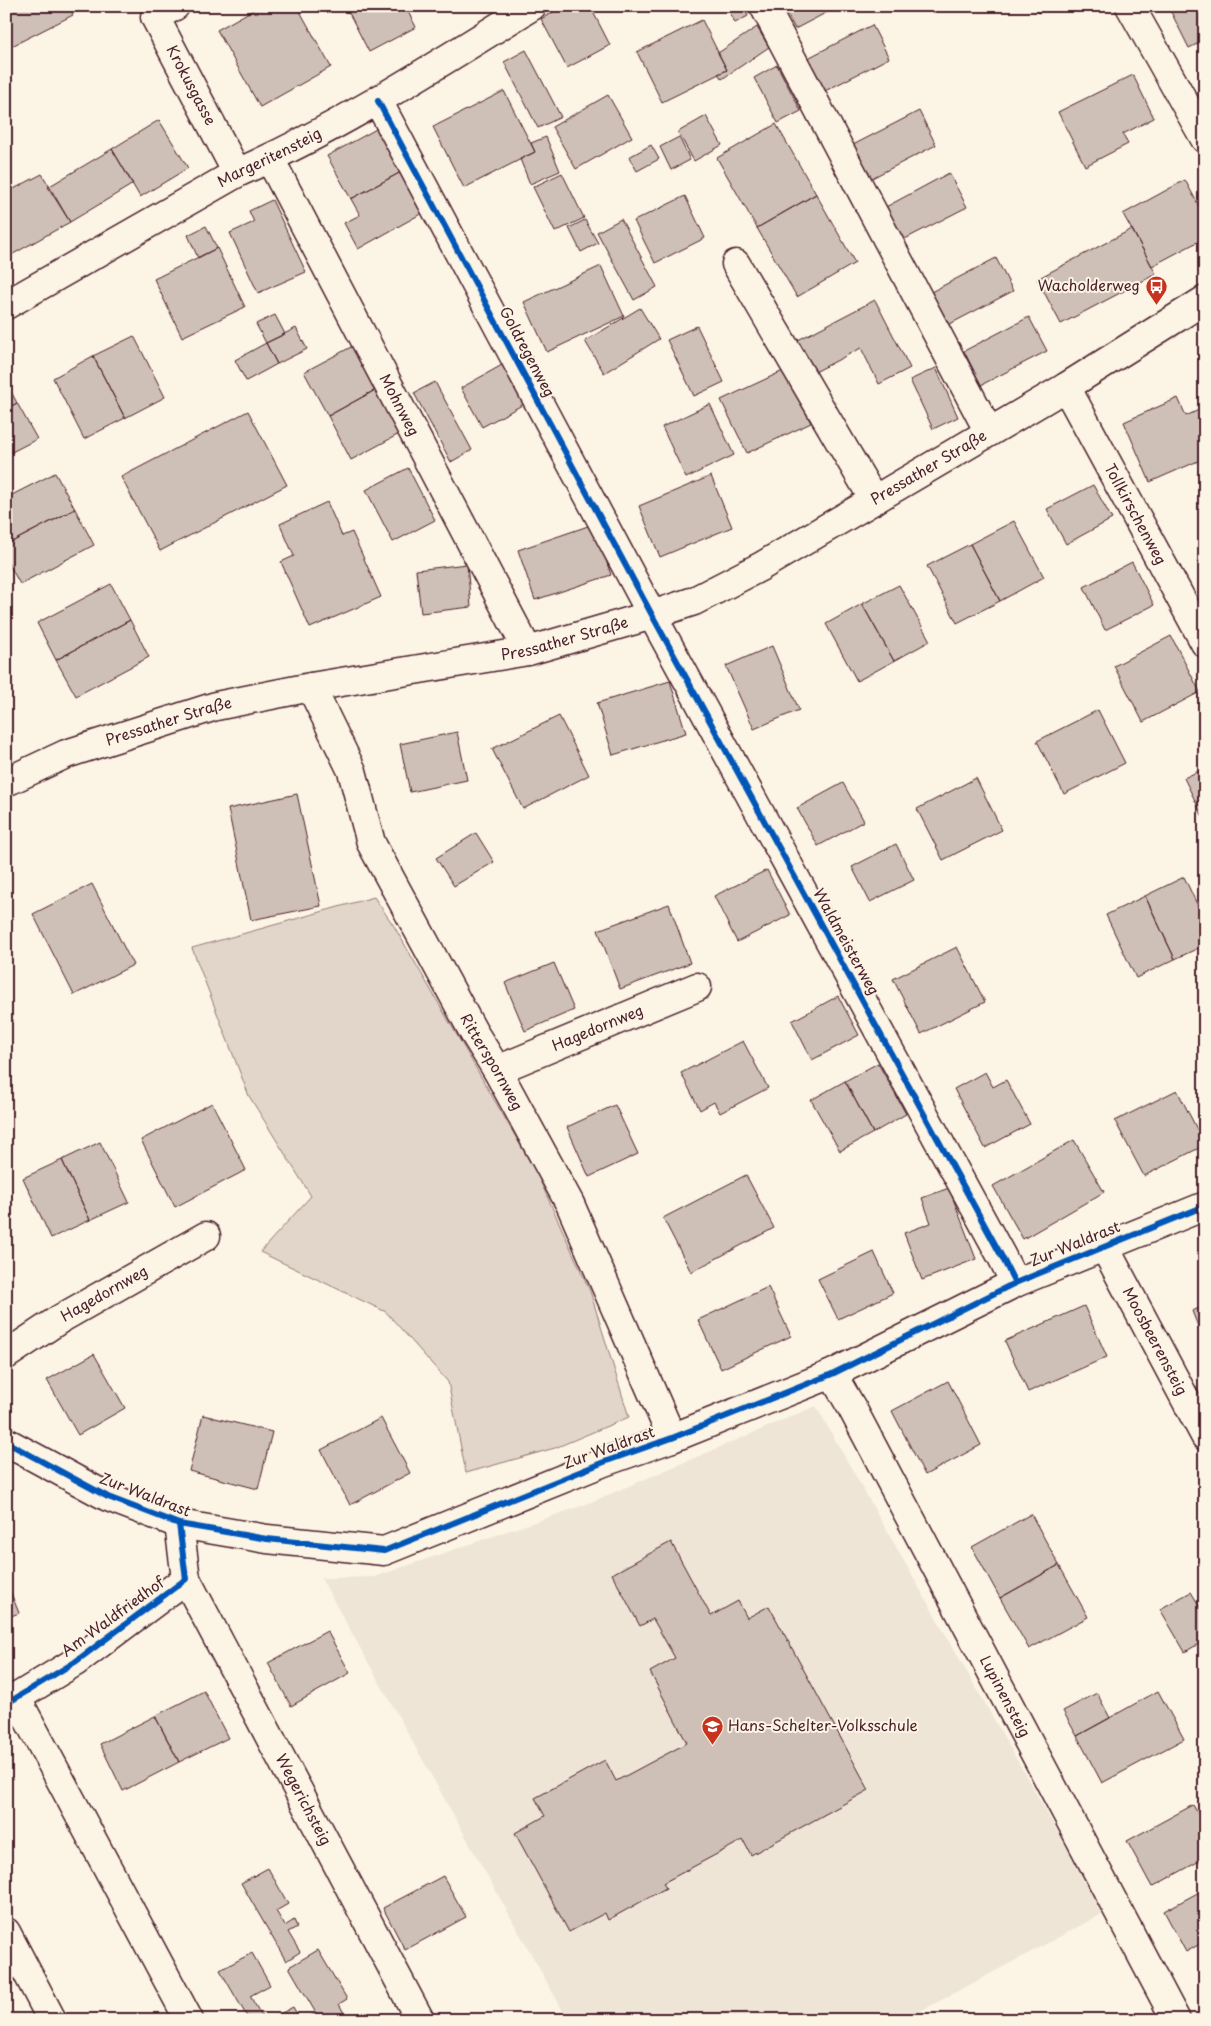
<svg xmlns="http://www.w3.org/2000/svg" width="1211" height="2026" font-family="'Playpen Sans',sans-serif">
  <rect width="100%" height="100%" fill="#fcf5e5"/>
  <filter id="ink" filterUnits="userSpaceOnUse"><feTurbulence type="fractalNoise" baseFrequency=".02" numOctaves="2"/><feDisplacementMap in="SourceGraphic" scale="10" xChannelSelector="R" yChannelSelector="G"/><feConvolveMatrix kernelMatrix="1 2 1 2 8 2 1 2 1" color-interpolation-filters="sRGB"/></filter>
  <g filter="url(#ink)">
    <path fill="#eee5d7" d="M816,1406L1104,1913L904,2020H568L321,1578L374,1577L584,1505Z"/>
    <path fill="#e2d5ca" stroke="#967a7a" d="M374,897L394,926L537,1174L590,1291L629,1417L555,1448L466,1473L448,1382L386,1312L260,1252L311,1196L249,1096L192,948Z"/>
    <path fill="#cfc0b7" stroke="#4a1f2b" d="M6,6H69L73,15L6,49Z
      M260,6H297L331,67L260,107L217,30Z
      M352,6H405L416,27L369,52L347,9Z
      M564,6H590L610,45L567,68L541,19Z
      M727,6H743L748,16L735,23Z
      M783,6H839L795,29Z
      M1034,6H1049L1038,13Z
      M1168,6H1205V40L1189,48Z
      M702,20L727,70L662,102L637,52Z
      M872,25L889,58L823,92L806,59Z
      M757,27L769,47L722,79L718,74L727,70L718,53Z
      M526,50L561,117L538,128L504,62Z
      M777,65L801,111L778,123L754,78Z
      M1133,75L1154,118L1123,134L1128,144L1085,166L1058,112Z
      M504,91L535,152L464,188L433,127Z
      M608,95L632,137L576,169L552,127Z
      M919,111L936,145L870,179L853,145Z
      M706,116L722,145L694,161L678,132Z
      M159,120L188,168L140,197L112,149Z
      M776,124L816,194L757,228L717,158Z
      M380,127L403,171L351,199L327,156Z
      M546,137L560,171L530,184L520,159L535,152L531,143Z
      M679,137L690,160L671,170L660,147Z
      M651,145L659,159L637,171L629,157Z
      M112,149L133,184L70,222L48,187Z
      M403,171L426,211L358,249L344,223L360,215L351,199Z
      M562,173L584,218L555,232L533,187Z
      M949,173L967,207L901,241L884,208Z
      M42,174L70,222L6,258V193Z
      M1185,180L1205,217V238L1152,266L1123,214Z
      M816,194L855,263L797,297L757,228Z
      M685,196L705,238L655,263L634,221Z
      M272,200L306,272L258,293L230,233L254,222L249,211Z
      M621,219L657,287L634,300L597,232Z
      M585,220L598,243L581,252L569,228Z
      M206,226L217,248L198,258L188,235Z
      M1132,229L1156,274L1061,324L1037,279Z
      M217,248L245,307L182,337L154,279Z
      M996,258L1013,291L948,325L931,292Z
      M601,266L624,316L547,352L524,302Z
      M875,300L910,368L879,384L861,348L815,372L798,340Z
      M640,308L659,339L604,373L585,341Z
      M275,315L285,334L266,343L256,324Z
      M1029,317L1047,351L981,385L964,351Z
      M697,326L724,382L694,396L667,340Z
      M296,328L307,349L277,364L266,343Z
      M134,336L165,397L125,418L93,356Z
      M266,343L277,364L246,381L235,360Z
      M353,346L377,389L328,416L304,372Z
      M93,356L125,418L84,439L53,378Z
      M502,365L524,404L482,427L461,388Z
      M936,368L958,417L933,429L910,380Z
      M785,370L811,423L747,453L721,400Z
      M6,382L17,403L6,409Z
      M435,382L472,450L451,462L414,393Z
      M377,389L401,433L351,460L328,416Z
      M1178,398L1186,416L1203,408L1205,413V458L1150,482L1124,422Z
      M17,403L37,439L6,455V409Z
      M710,404L734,455L686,478L662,427Z
      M248,411L287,485L160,551L121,477Z
      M408,468L435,520L393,542L366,490Z
      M55,473L75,509L6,545V498Z
      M711,476L732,527L660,557L639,506Z
      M1093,485L1112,519L1066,544L1047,509Z
      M327,502L342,536L352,532L381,597L310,628L281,562L294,556L280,524Z
      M75,509L94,545L20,584L6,559V545Z
      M1014,521L1044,577L1000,601L970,544Z
      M594,524L611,575L535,600L518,550Z
      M970,544L1000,601L957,623L927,566Z
      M1205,559V575L1198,562Z
      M1132,562L1154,605L1105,630L1084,587Z
      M467,564L471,607L421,613L416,570Z
      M111,584L130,620L56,660L37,623Z
      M899,585L930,641L894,661L862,604Z
      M862,604L894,661L857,681L826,624Z
      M130,620L149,657L76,696L56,660Z
      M1171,636L1200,692L1143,722L1114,666Z
      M772,646L799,710L754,729L726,666Z
      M670,681L686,733L613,755L597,703Z
      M1098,710L1125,763L1064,794L1037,741Z
      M559,716L589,775L523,809L492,749Z
      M457,732L467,780L410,792L400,744Z
      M1205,768V819H1204L1184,778Z
      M976,778L1002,830L943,860L917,809Z
      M843,783L864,821L818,846L797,808Z
      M297,794L321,906L251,920L228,809Z
      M476,833L494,862L454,886L436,858Z
      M896,844L914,880L870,902L852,867Z
      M767,870L790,915L737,942L714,896Z
      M1184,877L1205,921V945L1175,959L1145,896Z
      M92,884L133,965L74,995L33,914Z
      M1145,896L1175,959L1136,978L1106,915Z
      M669,904L690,963L620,989L598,930Z
      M957,947L985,1002L921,1034L893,979Z
      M554,963L574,1010L525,1031L505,983Z
      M838,996L859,1035L812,1060L792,1021Z
      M743,1041L768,1088L720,1113L714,1102L700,1110L681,1073Z
      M878,1063L906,1114L873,1133L845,1081Z
      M985,1072L993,1087L1006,1080L1030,1124L985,1148L954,1089Z
      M845,1081L873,1133L840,1151L811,1100Z
      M1177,1090L1205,1145L1144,1176L1115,1121Z
      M212,1103L246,1170L175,1207L141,1140Z
      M615,1105L638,1154L589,1177L567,1127Z
      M1074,1140L1104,1192L1023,1239L993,1186Z
      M100,1142L129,1202L90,1220L62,1160Z
      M62,1160L90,1220L51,1238L23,1178Z
      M746,1175L774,1228L691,1272L663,1218Z
      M949,1188L976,1259L922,1280L904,1233L931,1223L922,1198Z
      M874,1252L893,1293L838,1319L818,1279Z
      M768,1287L791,1336L721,1369L698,1320Z
      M1084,1306L1107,1357L1028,1392L1005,1341Z
      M1205,1306V1344L1192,1311Z
      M94,1354L125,1408L78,1435L47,1380Z
      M948,1381L981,1445L925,1475L892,1411Z
      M203,1415L272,1432L258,1489L189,1471Z
      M381,1418L410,1473L350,1505L321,1450Z
      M1031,1514L1059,1565L1000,1598L972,1547Z
      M671,1542L711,1616L738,1601L747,1618L769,1606L869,1790L751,1855L743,1840L663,1883L666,1888L608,1920L605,1913L569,1932L515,1833L545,1816L535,1798L605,1760L616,1781L687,1743L650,1672L675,1658L653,1619L640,1626L612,1574Z
      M1059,1565L1088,1617L1029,1649L1000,1598Z
      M6,1581L19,1613L6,1618Z
      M1191,1592L1205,1615V1640L1185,1652L1160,1609Z
      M327,1631L350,1673L291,1706L268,1663Z
      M204,1691L228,1738L179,1762L155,1716Z
      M1158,1691L1184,1739L1102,1783L1077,1736Z
      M1097,1693L1110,1718L1077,1736L1063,1711Z
      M155,1716L179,1762L123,1791L100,1744Z
      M1193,1805L1205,1826V1858L1152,1887L1127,1841Z
      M268,1868L288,1904L276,1911L285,1926L294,1920L297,1927L288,1932L300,1952L286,1961L241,1883Z
      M443,1876L466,1917L405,1950L383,1908Z
      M1205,1889V1941L1186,1952L1164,1911Z
      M318,1950L347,1999L339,2004L348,2020H320L289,1967Z
      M252,1953L270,1985L250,1996L264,2020H249L220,1970Z
      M293,2007L300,2020H269Z
      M314,2014L317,2020H302Z"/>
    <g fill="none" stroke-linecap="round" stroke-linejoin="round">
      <defs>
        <g id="minor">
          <path id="s1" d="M175,6L155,17L237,173"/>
          <path d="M764,6L989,432"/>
          <path d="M1130,6L1205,139"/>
          <path d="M378,101L652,615L1002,1257L1015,1283"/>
          <path id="s2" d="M270,159L528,651"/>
          <path d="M736,264L874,500"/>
          <path id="s3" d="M6,305L237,173C340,128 436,65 532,6"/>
          <path id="s4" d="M1066,387L1205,643"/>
          <path id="s5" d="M311,687L352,771L371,843L474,1033L497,1070L570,1204L672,1438"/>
          <path id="s6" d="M6,782L66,754L216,706L311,687L528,651L652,615L694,601L760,567L874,500L1066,387L1205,300"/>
          <path id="s7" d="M497,1070L697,987"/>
          <path id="s8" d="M1104,1246L1205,1436"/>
          <path id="s9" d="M6,1355L60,1319L206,1236"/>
          <path id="s10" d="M832,1374L852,1408L1176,2020"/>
          <path d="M6,1442L108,1497L179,1524L267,1539L384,1551L604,1462L672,1438L832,1374L1015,1283L1205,1206"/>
          <path id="s11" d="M186,1579L420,2020"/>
          <path d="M16,1697L189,2020"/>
          <path d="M6,1704L75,1662L186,1579L179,1524"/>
          <path d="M6,1932L52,2020"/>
        </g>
      </defs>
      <use href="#minor" stroke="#4a1f2b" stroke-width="31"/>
      <use href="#minor" stroke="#fcf5e5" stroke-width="28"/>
      <defs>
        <path id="cycleway" d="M378,101L652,615L1002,1257L1015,1283
          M6,1442L108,1497L179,1524L267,1539L384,1551L604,1462L672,1438L832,1374L1015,1283L1205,1206
          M6,1704L75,1662L186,1579L179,1524"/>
      </defs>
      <use href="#cycleway" stroke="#fcf5e5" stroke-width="9"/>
      <use href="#cycleway" stroke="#0057b8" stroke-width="6"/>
    </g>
  </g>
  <defs>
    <symbol id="bus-pin" viewBox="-11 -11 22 30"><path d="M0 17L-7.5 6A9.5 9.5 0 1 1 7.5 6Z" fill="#c8321e" stroke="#fcf5e5"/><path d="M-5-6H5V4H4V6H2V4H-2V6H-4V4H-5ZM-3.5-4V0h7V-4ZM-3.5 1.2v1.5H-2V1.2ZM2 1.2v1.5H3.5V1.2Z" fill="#fff"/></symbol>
    <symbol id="school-pin" viewBox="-11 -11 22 30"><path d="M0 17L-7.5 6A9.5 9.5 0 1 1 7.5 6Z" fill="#c8321e" stroke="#fcf5e5"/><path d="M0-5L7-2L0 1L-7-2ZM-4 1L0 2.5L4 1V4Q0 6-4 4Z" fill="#fff"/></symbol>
  </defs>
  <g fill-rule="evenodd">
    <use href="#bus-pin" x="1144" y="274" width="25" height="34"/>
    <use href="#school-pin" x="700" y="1714" width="25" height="34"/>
  </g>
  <g text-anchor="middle" stroke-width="4" stroke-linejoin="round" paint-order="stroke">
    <g font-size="15" fill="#4a1f2b" stroke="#fcf5e5">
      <text dy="5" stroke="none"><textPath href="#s1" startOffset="100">Krokusgasse</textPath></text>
      <text dy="5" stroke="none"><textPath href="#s3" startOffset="302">Margeritensteig</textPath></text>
      <text transform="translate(527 352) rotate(62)" y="5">Goldregenweg</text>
      <text dy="5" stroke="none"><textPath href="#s2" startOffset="278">Mohnweg</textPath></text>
      <text dy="5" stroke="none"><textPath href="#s6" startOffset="984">Pressather Straße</textPath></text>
      <text dy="5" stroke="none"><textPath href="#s4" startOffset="145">Tollkirschenweg</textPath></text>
      <text dy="5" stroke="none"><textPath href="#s6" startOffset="579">Pressather Straße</textPath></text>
      <text dy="5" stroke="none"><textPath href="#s6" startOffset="174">Pressather Straße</textPath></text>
      <text transform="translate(846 942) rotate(61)" y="5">Waldmeisterweg</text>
      <text dy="5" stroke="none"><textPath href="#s7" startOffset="109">Hagedornweg</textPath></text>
      <text dy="5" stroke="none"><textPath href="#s5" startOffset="418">Ritterspornweg</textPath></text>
      <text transform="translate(1075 1244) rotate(-22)" y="5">Zur Waldrast</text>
      <text dy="5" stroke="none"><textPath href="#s9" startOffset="116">Hagedornweg</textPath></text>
      <text dy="5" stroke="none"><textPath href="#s8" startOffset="108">Moosbeerensteig</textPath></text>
      <text transform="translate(609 1448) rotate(-20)" y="5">Zur Waldrast</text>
      <text transform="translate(145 1495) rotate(21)" y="5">Zur Waldrast</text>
      <text transform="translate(113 1617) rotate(-36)" y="5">Am Waldfriedhof</text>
      <text dy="5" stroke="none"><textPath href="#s10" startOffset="366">Lupinensteig</textPath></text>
      <text dy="5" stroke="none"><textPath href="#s11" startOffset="250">Wegerichsteig</textPath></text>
    </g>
    <g font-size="15" fill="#4a1f2b" stroke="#fcf5e5" text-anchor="end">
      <text x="1140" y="291">Wacholderweg</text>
      <text x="728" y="1731" text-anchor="start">Hans-Schelter-Volksschule</text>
    </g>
  </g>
  <rect width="1211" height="2026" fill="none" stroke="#fcf5e5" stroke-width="25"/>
  <rect x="12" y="12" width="1186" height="2001" fill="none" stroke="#4a1f2b" stroke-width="2" filter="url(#ink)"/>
</svg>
